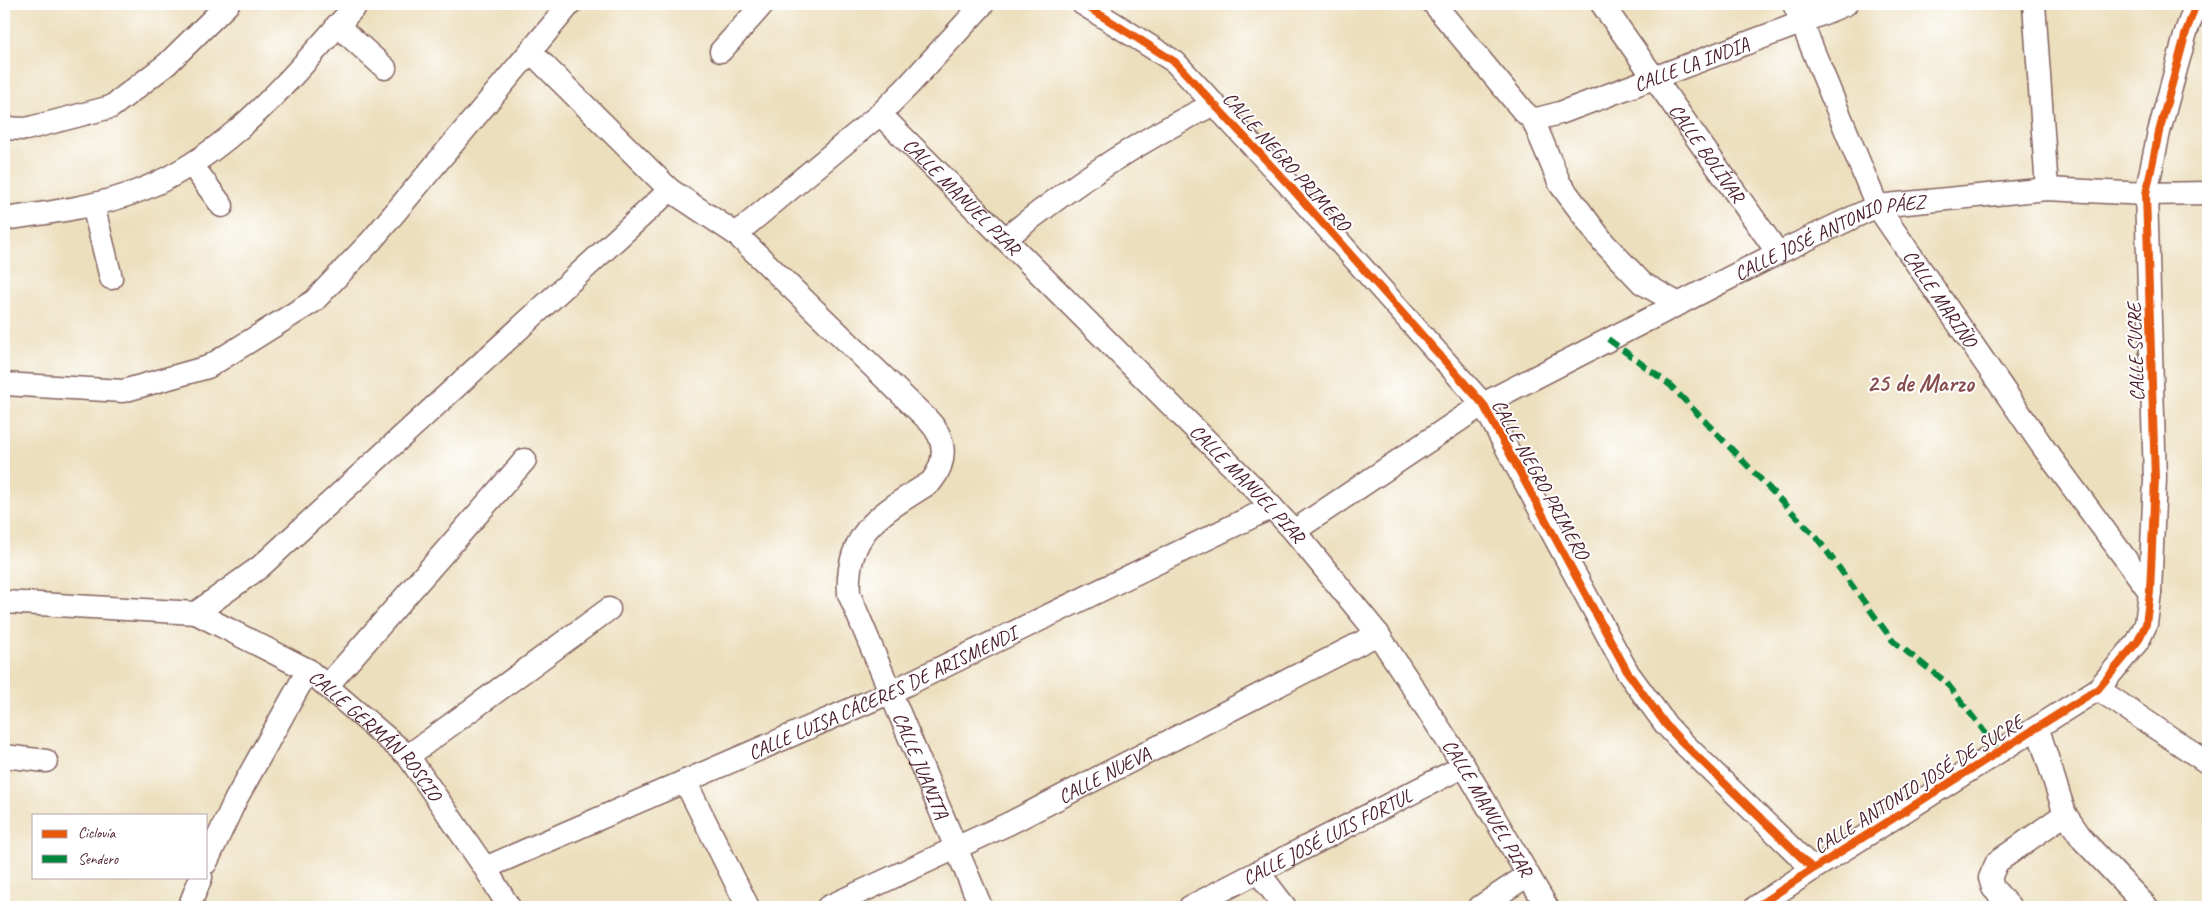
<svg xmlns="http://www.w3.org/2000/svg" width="2212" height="911" font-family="Caveat,sans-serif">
  <rect width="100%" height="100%" fill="#fff"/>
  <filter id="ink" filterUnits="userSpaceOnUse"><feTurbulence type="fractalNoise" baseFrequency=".02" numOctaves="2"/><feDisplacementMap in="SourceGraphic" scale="10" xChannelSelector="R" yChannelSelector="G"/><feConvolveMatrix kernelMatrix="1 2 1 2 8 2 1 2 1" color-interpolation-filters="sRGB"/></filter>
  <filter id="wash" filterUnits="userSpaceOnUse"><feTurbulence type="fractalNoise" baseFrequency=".0096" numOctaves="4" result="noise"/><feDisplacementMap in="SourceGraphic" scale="20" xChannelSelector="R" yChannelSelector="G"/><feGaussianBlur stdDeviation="1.12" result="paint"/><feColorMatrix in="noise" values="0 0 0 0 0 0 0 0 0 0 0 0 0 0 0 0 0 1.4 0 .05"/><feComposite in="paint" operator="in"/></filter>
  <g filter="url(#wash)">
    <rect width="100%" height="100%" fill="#ecdfbd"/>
  </g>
  <g filter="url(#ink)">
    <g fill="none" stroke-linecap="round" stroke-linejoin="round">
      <defs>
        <g id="minor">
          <path d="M1083,4L1175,62L1288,184L1483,404L1628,673L1666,725L1681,741L1813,869"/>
          <path d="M1434,4L1523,111L1533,120L1560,184L1604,243L1642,283L1679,304"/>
          <path id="s1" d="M1602,4L1778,253"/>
          <path id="s2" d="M1794,4L1877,206L2043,447L2150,592"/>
          <path d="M2034,4L2047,189"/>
          <path d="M337,25L385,68"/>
          <path d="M721,51L763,4"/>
          <path id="s3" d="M531,52L670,190L736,234L929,421C947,440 947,462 931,482C884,512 845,530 849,594L981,907"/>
          <path id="s4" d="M880,114L1256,490L1294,531L1378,634L1464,766L1547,907"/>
          <path id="s5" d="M1533,120L1560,113L1790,27L1846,4"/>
          <path d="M4,128L26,129L111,107L167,64L228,4"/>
          <path d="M192,165L222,206"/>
          <path d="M93,205L111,278"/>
          <path d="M4,219C46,213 89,208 130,194C227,161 291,77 357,4"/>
          <path d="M736,234L880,114L907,87L983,4"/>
          <path d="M1005,239C1070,186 1138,141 1214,104"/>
          <path d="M4,384L123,391L208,367L314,301L372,240L570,4"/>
          <path id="s6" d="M1294,531L1483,404L1778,253L1877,206L2047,189L2146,194L2208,193"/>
          <path d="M4,602L196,613L260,567L670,190"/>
          <path id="s7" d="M196,613L308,670L408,756L485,868L509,907"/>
          <path d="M327,686L525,460"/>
          <path d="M2098,689L2208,763"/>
          <path d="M2038,729L2065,814L2083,840L2147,907"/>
          <path d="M4,756L46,761"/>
          <path d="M408,756L609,609"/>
          <path d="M685,781L748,907"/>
          <path d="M206,863L236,799L308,670"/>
          <path id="s8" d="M485,868L891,692L1272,507"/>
          <path d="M1258,872L1285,907"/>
          <path d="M189,907L201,877"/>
          <path id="s9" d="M828,907L1010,823L1378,634"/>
          <path id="s10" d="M1190,907L1464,766"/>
          <path d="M1480,907L1528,875"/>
          <path d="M1756,907L1813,869L2098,689L2138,641L2146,624L2150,592L2155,479L2146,194L2159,132L2186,32L2196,4"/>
          <path d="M2010,907L1993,888L1990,878L1997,862L2065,814"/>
        </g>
      </defs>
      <use href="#minor" stroke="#83625e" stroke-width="25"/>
      <use href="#minor" stroke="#fff" stroke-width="22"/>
      <path stroke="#00873e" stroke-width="6" stroke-dasharray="12 6" stroke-linecap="butt" d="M1608,339L1670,385L1817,538L1893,641L1946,682L2000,752"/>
      <defs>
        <path id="cycleway" d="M1083,4L1175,62L1288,184L1483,404L1628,673L1666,725L1681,741L1813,869
          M1756,907L1813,869L2098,689L2138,641L2146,624L2150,592L2155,479L2146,194L2159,132L2186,32L2196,4"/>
      </defs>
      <use href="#cycleway" stroke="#fff" stroke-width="11"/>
      <use href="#cycleway" stroke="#e8590c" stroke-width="8"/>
    </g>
  </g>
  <g text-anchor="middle" stroke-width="4" stroke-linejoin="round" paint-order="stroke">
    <g font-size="20" fill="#4a1f2b" stroke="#fff">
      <text dy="7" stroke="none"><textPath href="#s5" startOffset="168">CALLE LA INDIA</textPath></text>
      <text dy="7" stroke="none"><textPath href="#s1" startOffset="182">CALLE BOLÍVAR</textPath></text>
      <text transform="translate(1287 161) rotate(48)" y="7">CALLE NEGRO PRIMERO</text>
      <text dy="7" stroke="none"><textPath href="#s4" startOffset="116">CALLE MANUEL PIAR</textPath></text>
      <text dy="7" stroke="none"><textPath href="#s6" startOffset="614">CALLE JOSÉ ANTONIO PÁEZ</textPath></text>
      <text dy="7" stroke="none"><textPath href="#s2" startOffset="330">CALLE MARIÑO</textPath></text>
      <text transform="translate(2135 352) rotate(-92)" y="7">CALLE SUCRE</text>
      <text transform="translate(1541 479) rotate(61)" y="7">CALLE NEGRO PRIMERO</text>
      <text dy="7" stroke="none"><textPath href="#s4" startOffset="521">CALLE MANUEL PIAR</textPath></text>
      <text dy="7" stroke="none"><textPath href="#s8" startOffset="434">CALLE LUISA CÁCERES DE ARISMENDI</textPath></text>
      <text dy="7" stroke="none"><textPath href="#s7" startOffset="220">CALLE GERMÁN ROSCIO</textPath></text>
      <text dy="7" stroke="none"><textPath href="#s3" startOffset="946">CALLE JUANITA</textPath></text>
      <text dy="7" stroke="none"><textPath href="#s9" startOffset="306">CALLE NUEVA</textPath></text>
      <text transform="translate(1918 784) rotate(-32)" y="7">CALLE ANTONIO JOSÉ DE SUCRE</text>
      <text dy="7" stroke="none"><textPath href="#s4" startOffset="926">CALLE MANUEL PIAR</textPath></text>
      <text dy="7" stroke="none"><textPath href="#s10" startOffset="154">CALLE JOSÉ LUIS FORTUL</textPath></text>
    </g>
    <g font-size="25" font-weight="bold" fill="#874f4e" stroke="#fff">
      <text x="1920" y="391">25 de Marzo</text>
    </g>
  </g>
  <rect width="2212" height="911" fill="none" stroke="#fff" stroke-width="20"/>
  <rect x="32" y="814" width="175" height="65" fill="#ffffff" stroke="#b7a5aa"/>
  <rect x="42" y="830" width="25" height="8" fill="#e8590c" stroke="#b7a5aa"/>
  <text x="78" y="838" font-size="15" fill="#4a1f2b">Ciclovía</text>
  <rect x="42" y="855" width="25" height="8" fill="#00873e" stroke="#b7a5aa"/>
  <text x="78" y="864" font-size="15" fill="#4a1f2b">Sendero</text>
</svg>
